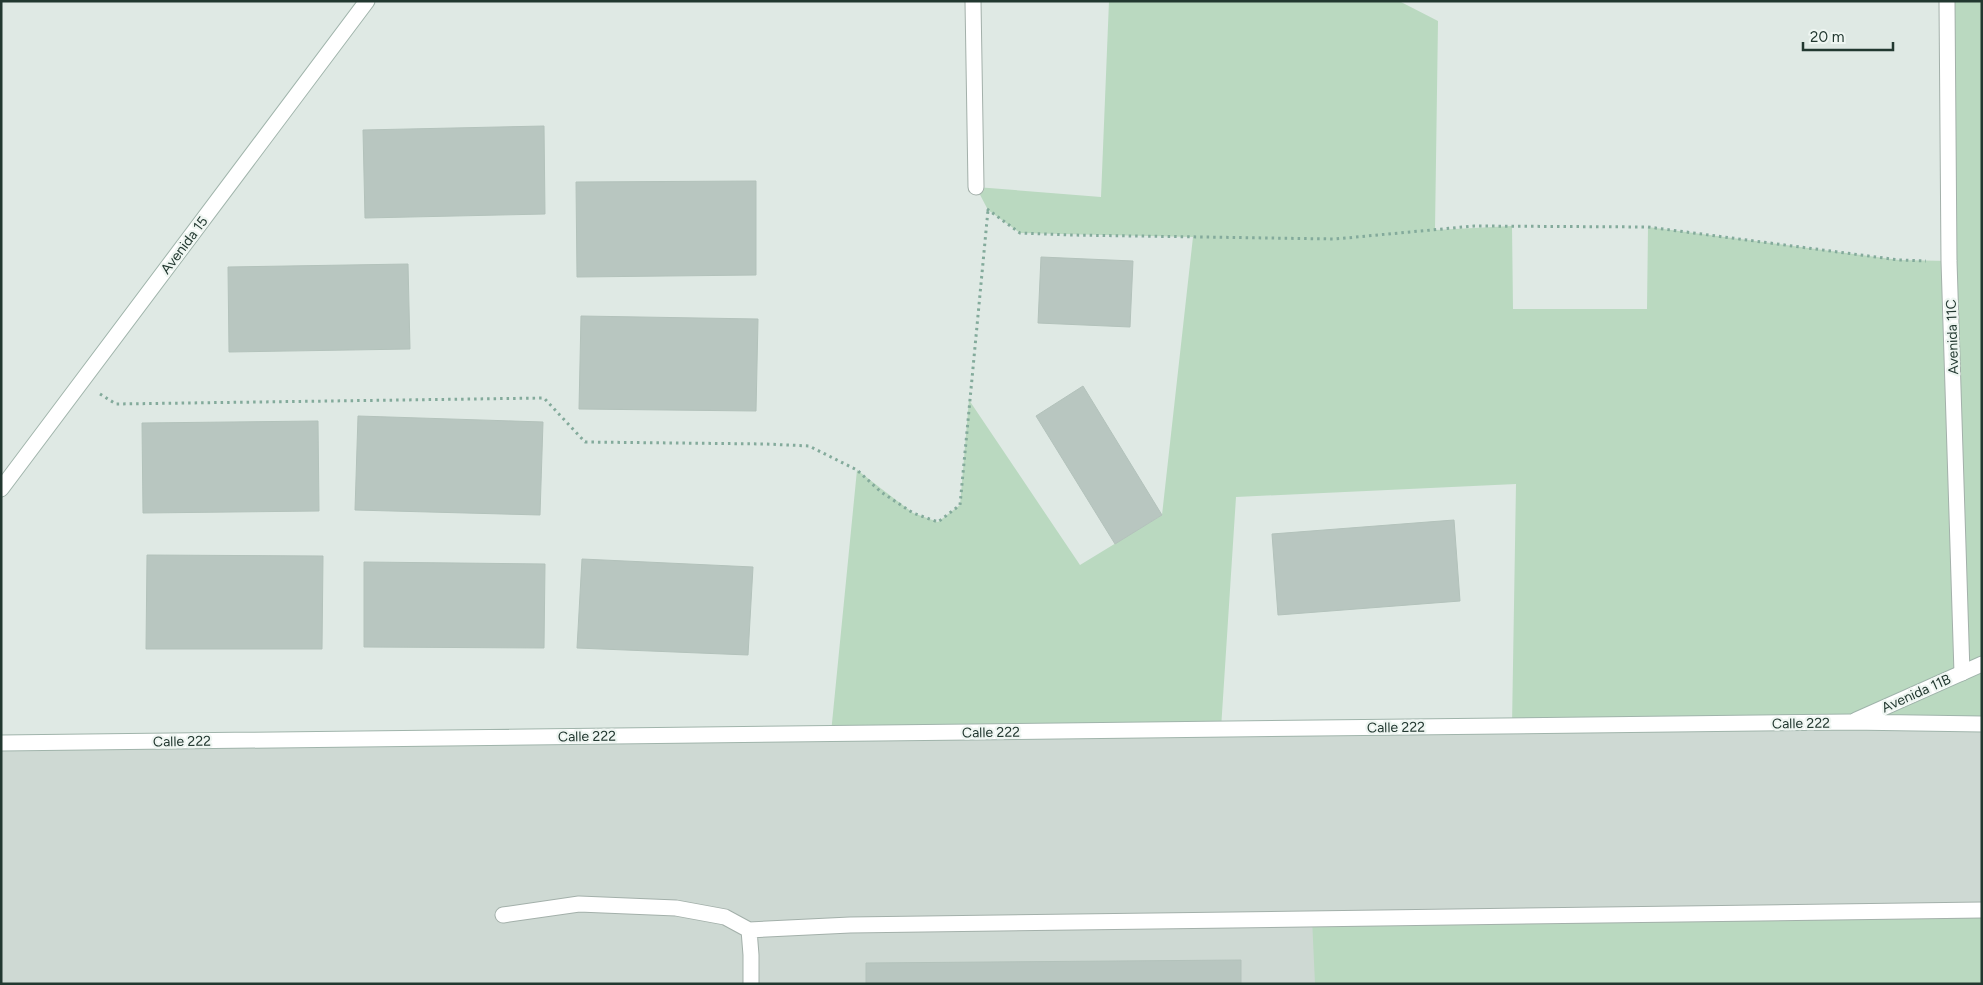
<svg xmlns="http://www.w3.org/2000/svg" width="1983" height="985" font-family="Figtree,sans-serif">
  <rect width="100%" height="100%" fill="#dfe9e4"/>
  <path fill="#ced9d3" d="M1982,724V984H1V743Z"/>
  <path fill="#bad9c0" d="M1109,1H1399L1438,21L1435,230L1512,226L1513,309H1647L1648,227L1899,260L1949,261L1947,1H1982V724L1512,726L1516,484L1236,497L1221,729L831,733L857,470L913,513L938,522L960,505L969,400L1080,565L1162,515L1193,237L1020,233L988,210L976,187L1101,197Z
    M1982,914V984H1315L1312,918Z"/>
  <path fill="#b8c6c0" stroke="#b3c2bb" d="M544,126L545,214L365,218L363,130Z
    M756,181V275L577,277L576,182Z
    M1041,257L1133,261L1130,327L1038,323Z
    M408,264L410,349L229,352L228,267Z
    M581,316L758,319L756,411L579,409Z
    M1083,386L1162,515L1115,544L1036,416Z
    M358,416L543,422L540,515L355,510Z
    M318,421L319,511L143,513L142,423Z
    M1454,520L1460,601L1278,615L1272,534Z
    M147,555L323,556L322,649H146Z
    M582,559L753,567L748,655L577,648Z
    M364,562L545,564L544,648L364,647Z
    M1241,960V984H866V963Z"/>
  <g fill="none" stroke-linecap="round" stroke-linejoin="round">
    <defs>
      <path id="lane" d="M973,1L976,187
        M503,915L579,904L676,908L725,917L749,930L751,955V984
        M749,930L850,925L1982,910"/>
      <path id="street" d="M1947,1L1949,261L1962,673"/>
      <path id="secondary" d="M1,489L367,1
        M1856,720L1982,664
        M1,743L1850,722L1982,724"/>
    </defs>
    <use href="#lane" stroke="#a3b0aa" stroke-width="17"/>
    <use href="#street" stroke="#a3b0aa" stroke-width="17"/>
    <use href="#secondary" stroke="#a0b4ab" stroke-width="17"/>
    <path stroke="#83aa9b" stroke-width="3" stroke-dasharray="2.5 4" stroke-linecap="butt" d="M987,209L1020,233L1070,235L1335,239L1474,226L1648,227L1899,260L1926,261
      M100,394L116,404L544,398L585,442L766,444L809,446L857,470L881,492L913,513L938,522L960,505L988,210"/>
    <use href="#lane" stroke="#fff" stroke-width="15"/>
    <use href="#street" stroke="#fff" stroke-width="15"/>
    <use href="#secondary" stroke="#fff" stroke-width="15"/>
  </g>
  <g text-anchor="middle" stroke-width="4.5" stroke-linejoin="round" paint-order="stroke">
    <g font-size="14" fill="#223830" stroke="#eff6f2">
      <text transform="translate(184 245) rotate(-53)" y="5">Avenida 15</text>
      <text transform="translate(1952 337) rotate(-92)" y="5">Avenida 11C</text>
      <text transform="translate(1916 693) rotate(-24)" y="5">Avenida 11B</text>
      <text transform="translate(1801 723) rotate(-1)" y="5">Calle 222</text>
      <text transform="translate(1396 727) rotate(-1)" y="5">Calle 222</text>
      <text transform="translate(991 732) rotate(-1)" y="5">Calle 222</text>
      <text transform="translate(587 736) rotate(-1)" y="5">Calle 222</text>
      <text transform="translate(182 741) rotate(-1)" y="5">Calle 222</text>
    </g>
  </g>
  <rect width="1983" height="985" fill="none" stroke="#223830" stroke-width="5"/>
  <path d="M1803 42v8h90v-8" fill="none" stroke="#223830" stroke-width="2.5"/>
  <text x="1810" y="42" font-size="15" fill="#223830" stroke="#eff6f2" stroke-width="4" paint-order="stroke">20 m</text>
</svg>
